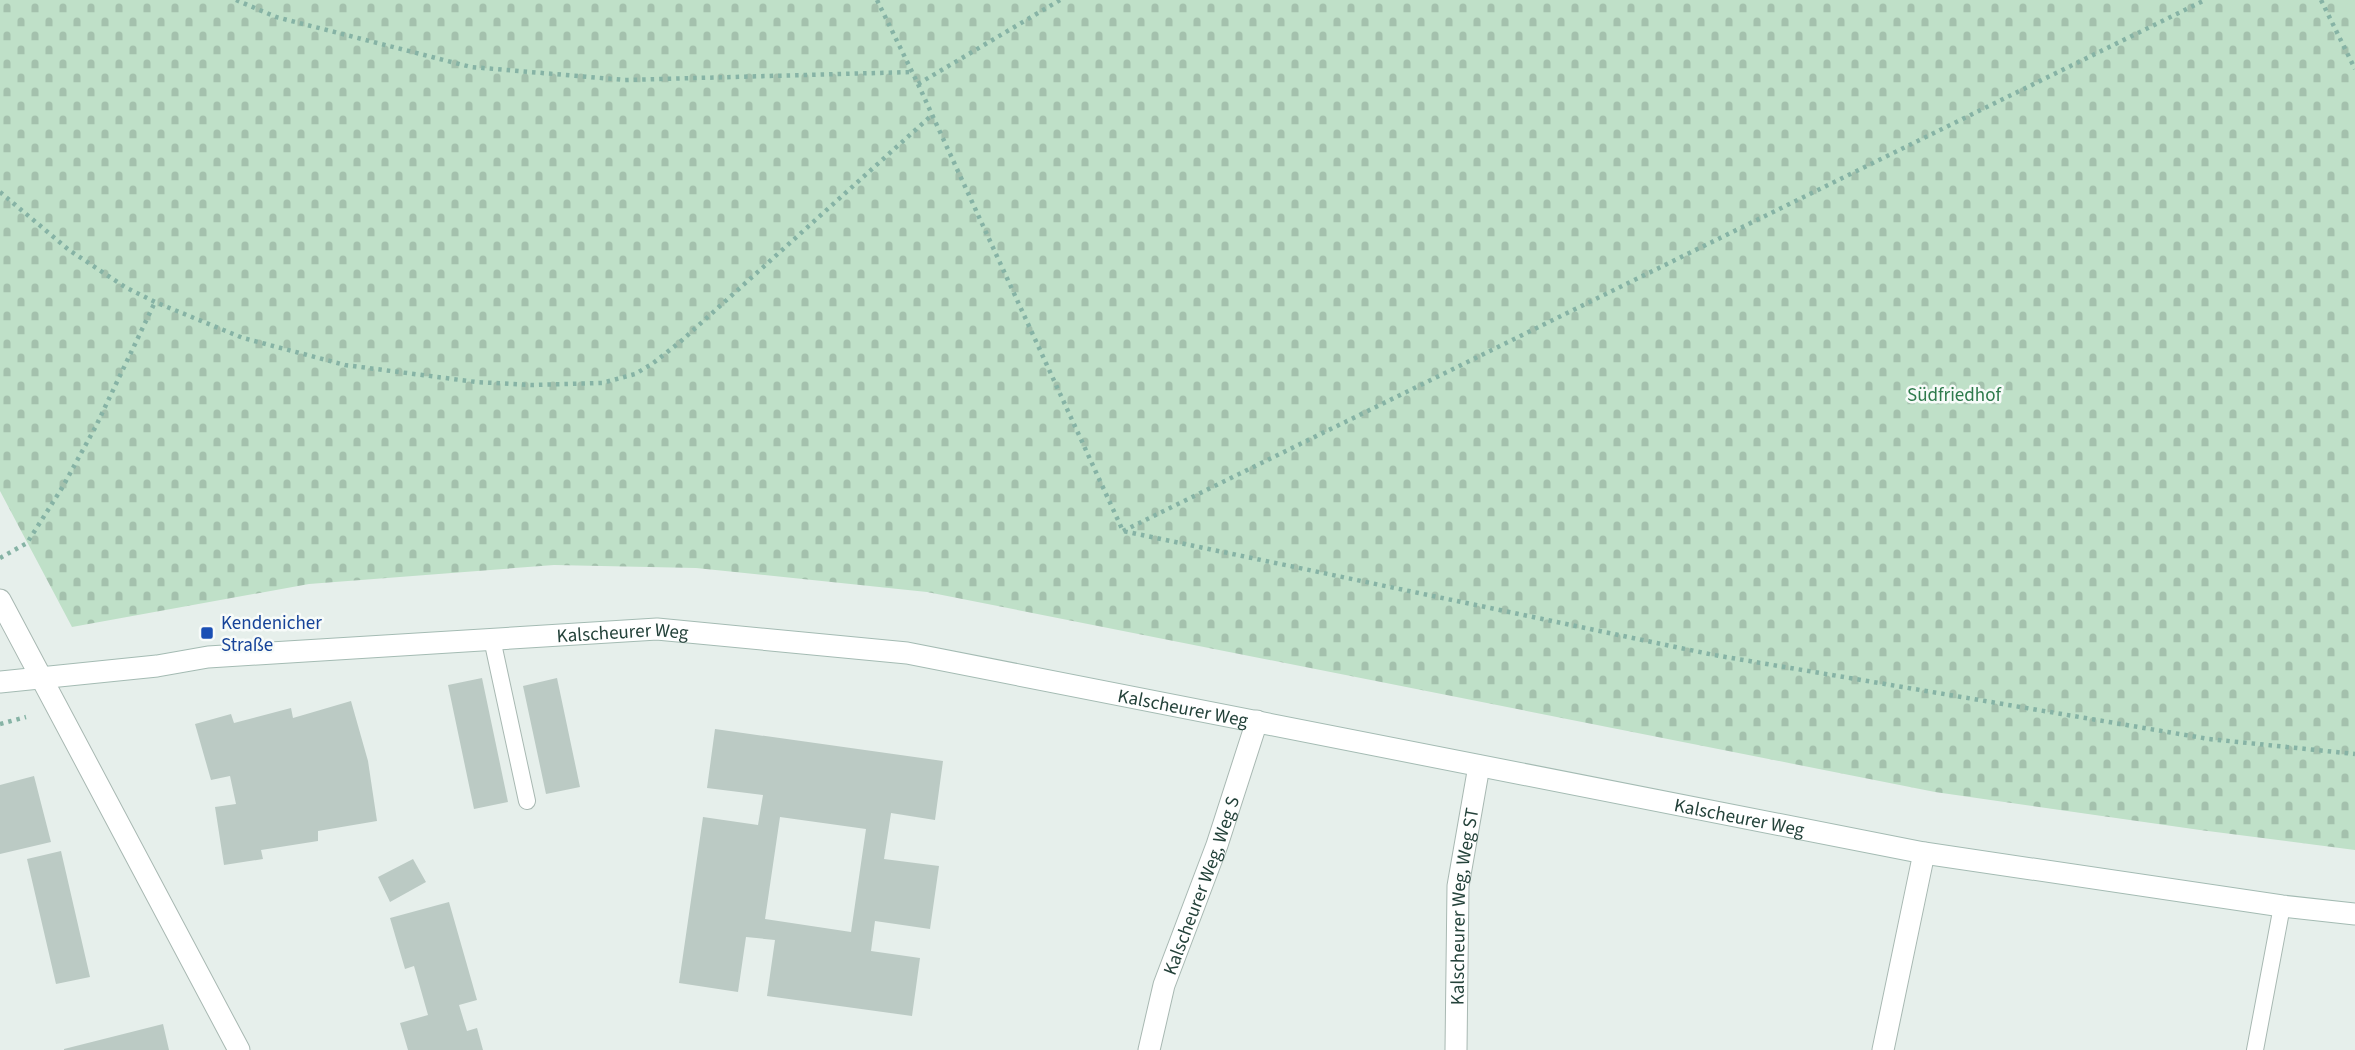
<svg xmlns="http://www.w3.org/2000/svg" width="2355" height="1050" font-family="'Source Sans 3',sans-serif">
  <defs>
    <pattern id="cemetery-stones" width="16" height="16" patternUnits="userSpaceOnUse" patternTransform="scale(1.75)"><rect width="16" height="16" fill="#bfe0c8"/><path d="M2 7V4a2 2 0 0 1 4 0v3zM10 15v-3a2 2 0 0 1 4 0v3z" fill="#a4c1ad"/></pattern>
  </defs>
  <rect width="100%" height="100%" fill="#e6efeb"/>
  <path fill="url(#cemetery-stones)" d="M0,0H2355V850L2200,830L1935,792L927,592L696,568L554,565L309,584L72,627L0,491Z"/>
  <path fill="#bbcac4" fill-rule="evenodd" d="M482,678L508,802L474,809L448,685Z
    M557,678L580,787L546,794L523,686Z
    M351,701L368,761L377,821L318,831V841L261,850L263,859L224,865L215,807L236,804L230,776L211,780L195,724L231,714L234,723L291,708L293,718Z
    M715,729L943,761L935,820L891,813L884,859L939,866L930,929L875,921L871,951L920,958L912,1016L767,996L775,940L746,937L738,992L679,983L703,817L758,825L763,795L707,788ZM780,817L866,829L851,932L765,919Z
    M34,776L51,842L0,854V785Z
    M61,851L90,977L56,984L27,859Z
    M413,859L426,882L390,902L378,877Z
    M449,902L477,1000L459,1005L467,1031L477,1028L483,1050H408L400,1023L428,1015L414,966L405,969L390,918Z
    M163,1024L169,1050H64V1049Z"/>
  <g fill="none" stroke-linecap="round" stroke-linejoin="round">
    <defs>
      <path id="lane" d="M492,639L527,801
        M2255,1050L2282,906"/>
      <g id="street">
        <path d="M0,600L239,1050"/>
        <path id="s1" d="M1149,1050L1164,985L1217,845L1257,721"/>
        <path id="s2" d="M1456,1050L1458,886L1479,766"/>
        <path d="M1883,1050L1924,853"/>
      </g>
      <g id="secondary">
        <path id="s3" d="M0,682L157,666L208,657L657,629L907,653L1924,853L2282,906L2355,914"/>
      </g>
    </defs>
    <use href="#lane" stroke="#a8b8b2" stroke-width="18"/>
    <use href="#street" stroke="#a8b8b2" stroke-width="23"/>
    <use href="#secondary" stroke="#a4bbb3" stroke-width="23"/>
    <path stroke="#86b3a5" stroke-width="4.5" stroke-dasharray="3.5 5" stroke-linecap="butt" d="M236,0L276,17L471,67L625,80L912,72
      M877,0L918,84L1123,531L1714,655L2209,739L2355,754
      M2321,0L2355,69
      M918,84L1060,0
      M0,192L69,250L125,287L155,302L243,338L345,365L476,382L531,385L602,383L635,374L652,364L680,342L932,115
      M1123,531L2205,0
      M0,558L27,543L62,488L96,426L155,302
      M0,724L26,717"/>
    <use href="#lane" stroke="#fff" stroke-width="16"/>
    <use href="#street" stroke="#fff" stroke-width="21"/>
    <use href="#secondary" stroke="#fff" stroke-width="21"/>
  </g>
  <rect fill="#1a4fb4" stroke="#f7fbf9" stroke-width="2.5" x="200" y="626" width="14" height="14" rx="3.5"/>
  <g text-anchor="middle" stroke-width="5" stroke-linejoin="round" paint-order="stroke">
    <g font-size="19" fill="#2d7a4b" stroke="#f7fbf9">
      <text x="1954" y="401">Südfriedhof</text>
    </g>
    <g font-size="19" fill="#164399" stroke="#f7fbf9" text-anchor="start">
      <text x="221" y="629">Kendenicher<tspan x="221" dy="22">Straße</tspan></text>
    </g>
    <g font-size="19" fill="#24423a" stroke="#f7fbf9">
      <text dy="7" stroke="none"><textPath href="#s3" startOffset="625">Kalscheurer Weg</textPath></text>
      <text dy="7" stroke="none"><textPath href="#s3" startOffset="1192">Kalscheurer Weg</textPath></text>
      <text dy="7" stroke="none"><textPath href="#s3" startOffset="1759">Kalscheurer Weg</textPath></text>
      <text dy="7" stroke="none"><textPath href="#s1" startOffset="173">Kalscheurer Weg, Weg S</textPath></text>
      <text dy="7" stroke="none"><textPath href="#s2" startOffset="144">Kalscheurer Weg, Weg ST</textPath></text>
    </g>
  </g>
</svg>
